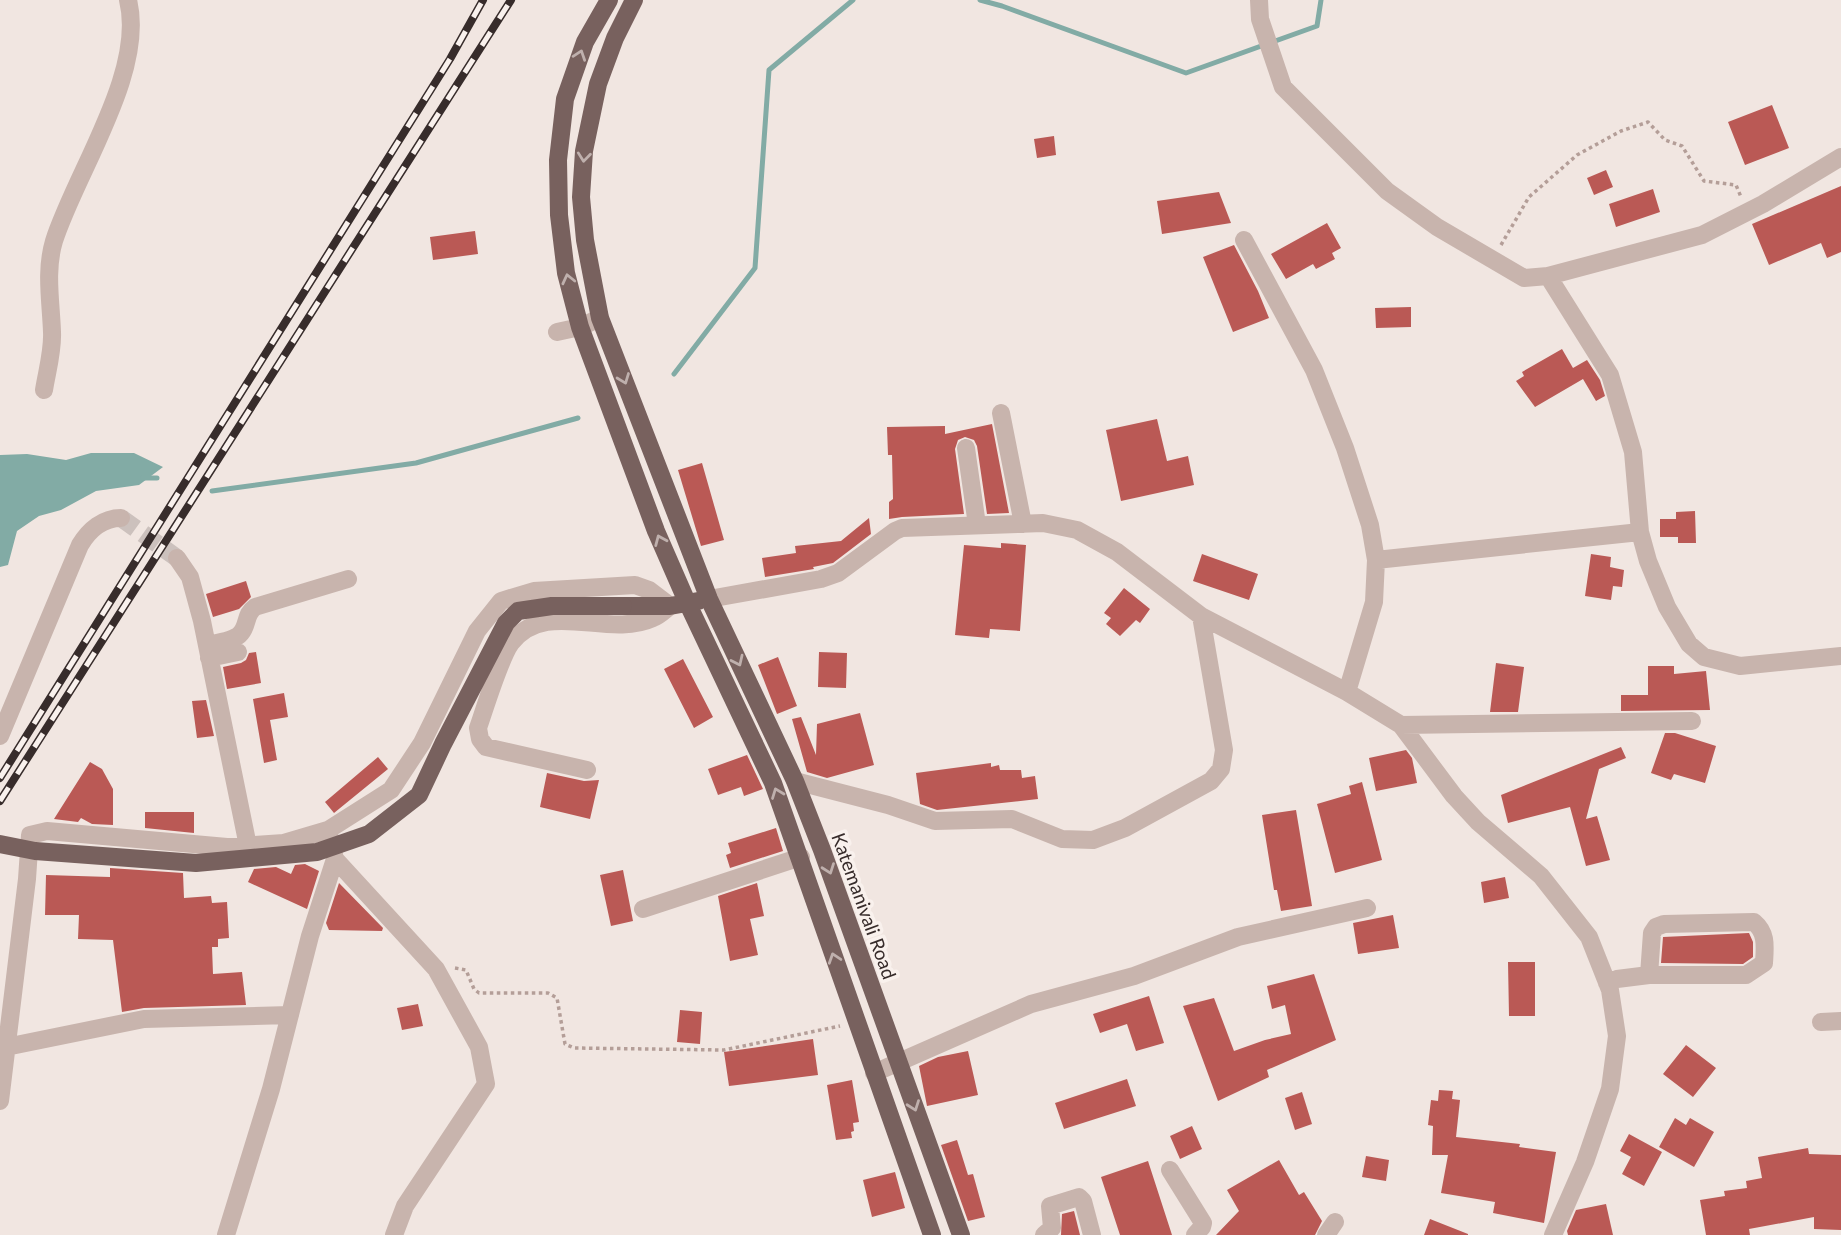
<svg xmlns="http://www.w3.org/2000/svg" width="1841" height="1235" font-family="Lato,sans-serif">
  <rect width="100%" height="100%" fill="#f1e6e1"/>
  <path fill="#82aba5" d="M91,453H134L163,467L139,485L96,491L61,510L39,516L17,531L8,565L0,567V455L27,454L66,460Z"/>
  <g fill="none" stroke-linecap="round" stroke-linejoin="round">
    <path stroke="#82aba5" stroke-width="5" d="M980,0L1002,6L1186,73L1317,26L1321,0
      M674,374L755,268L769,70L853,0
      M143,478H157
      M212,491L416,463L578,418"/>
  </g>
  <path fill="#ba5955" d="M1772,105L1789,148L1745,165L1728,122Z
    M1054,136L1056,155L1037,158L1034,139Z
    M1606,170L1613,187L1594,195L1587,178Z
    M1841,186V252L1827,258L1821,243L1769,265L1752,224Z
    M1653,189L1660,212L1616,227L1609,204Z
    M1219,192L1231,223L1162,234L1157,201Z
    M1327,223L1341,248L1332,253L1335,259L1316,269L1313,264L1286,279L1271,254Z
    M475,231L478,254L433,260L430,237Z
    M1234,245L1258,291L1269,318L1233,332L1203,257Z
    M1411,307V327L1376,328L1375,308Z
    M1562,349L1573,368L1587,360L1600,380L1605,396L1596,401L1583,379L1535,407L1516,381L1524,376L1522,372Z
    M1157,419L1167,461L1188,456L1194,485L1121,501L1106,430Z
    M992,424L1009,513L987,514L977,446L974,440L965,437L958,440L955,449L964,514L902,517L889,519V502L893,499L892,455H888L887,427L945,426V434Z
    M702,463L724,540L701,546L678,470Z
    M1695,511L1696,543H1678V537H1660V519H1676V512Z
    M869,518L871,534L833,563L813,567L814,569L765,577L762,558L796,553L795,546L841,541Z
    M1001,543L1026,545L1020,631L990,629L989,638L955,635L964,545L1001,548Z
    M1202,554L1258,574L1249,600L1193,581Z
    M1591,554L1611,557L1610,567L1624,570L1622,587L1613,586L1611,600L1585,596Z
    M246,581L251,597L239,609L213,617L206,594Z
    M1124,588L1150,609L1140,623L1136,620L1120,636L1106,624L1111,618L1104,613Z
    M256,652L261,683L227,689L223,667L241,663L246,660L249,653Z
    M819,652L847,653L846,688L818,687Z
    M778,657L797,706L777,714L758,665Z
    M683,659L713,717L694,728L664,669Z
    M1496,663L1524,667L1518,712H1490Z
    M1648,666H1674V674L1706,671L1710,710L1621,711V695H1648Z
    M284,693L288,717L270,720L277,760L264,763L253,699Z
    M206,700L214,736L197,738L192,701Z
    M860,713L874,765L827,778L807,772L792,719L801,717L816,755L817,724Z
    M1665,733H1675L1716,746L1705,783L1674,774L1671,780L1651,773Z
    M1621,747L1626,758L1599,769L1586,819L1597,816L1610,860L1586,866L1570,807L1508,823L1501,795Z
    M1406,750L1412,758L1417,783L1376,791L1369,758Z
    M747,755L763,789L744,796L741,787L718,795L708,769Z
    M378,757L388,769L334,813L325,802Z
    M90,762L102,769L113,789V825L92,824L81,818L78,822L54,819Z
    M991,763V767L999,765L1000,770H1021L1022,778L1035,776L1038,799L946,809L937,810L920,804L916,773Z
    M547,773L584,781L599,780L590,819L540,807Z
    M1362,782L1382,860L1335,873L1317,804L1351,794L1349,786Z
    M1296,810L1312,906L1281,911L1277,890H1274L1262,815Z
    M145,812H194V833L145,828Z
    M776,828L783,851L730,868L726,855L731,853L728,843Z
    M305,864L319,871L307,909L248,882L254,869L276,867L291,874L295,865Z
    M110,868L183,873L184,898L211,896L212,903L227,902L229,938L218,939V947H212L213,974L242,972L246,1005L144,1008L122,1012L113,940L78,939L79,915H45L46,875L110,877Z
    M623,870L633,921L611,926L600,875Z
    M1505,877L1509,898L1484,903L1481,882Z
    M339,883L383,928L382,931L329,930L326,923Z
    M757,883L764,916L750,919L758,955L730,961L718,896Z
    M1393,915L1399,948L1358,954L1353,923Z
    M1749,933L1753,942V957L1743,964L1661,963L1663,937Z
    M1508,962H1535V1016H1509Z
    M1314,974L1336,1040L1267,1070L1269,1077L1218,1101L1183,1006L1214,998L1234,1051L1265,1040L1291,1034L1285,1005L1272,1009L1267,986Z
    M1149,996L1164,1043L1136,1051L1127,1024L1100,1033L1093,1014Z
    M418,1004L423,1026L402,1030L397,1008Z
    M680,1010L702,1012L700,1044L677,1042Z
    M813,1039L818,1075L729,1086L724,1052Z
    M1686,1045L1716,1068L1693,1097L1663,1074Z
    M968,1051L978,1095L927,1106L919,1066L938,1057Z
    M1127,1079L1136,1106L1064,1129L1055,1103Z
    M852,1080L859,1122L853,1123L854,1131L851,1132L852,1138L836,1140L827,1085Z
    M1439,1090L1453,1091L1452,1099L1460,1100L1456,1137L1520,1144L1519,1147L1556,1152L1544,1223L1493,1213L1495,1202L1441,1193L1448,1155H1432L1433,1126L1428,1125L1431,1100L1438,1101Z
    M1302,1092L1312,1124L1295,1130L1285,1098Z
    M1675,1118L1686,1125L1690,1118L1714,1132L1694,1167L1659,1147Z
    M1192,1126L1202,1149L1180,1159L1170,1136Z
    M1629,1134L1662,1152L1644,1186L1622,1174L1631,1157L1620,1151Z
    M957,1140L968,1175L973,1174L985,1217L968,1221L941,1145Z
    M1808,1148L1809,1154L1841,1155V1230L1814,1229V1217L1749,1229L1750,1235H1706L1700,1200L1725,1196L1724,1191L1747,1188L1746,1181L1762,1178L1758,1157Z
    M1366,1156L1389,1160L1386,1181L1362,1177Z
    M1279,1160L1299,1195L1304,1192L1322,1221L1315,1235H1216L1239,1211L1227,1190Z
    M1148,1161L1172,1235H1120L1101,1177Z
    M895,1172L905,1208L872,1217L863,1180Z
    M1606,1204L1613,1235H1568L1567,1231L1576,1210Z
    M1074,1211L1080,1235H1061L1062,1214Z
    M1430,1219L1468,1234V1235H1424Z"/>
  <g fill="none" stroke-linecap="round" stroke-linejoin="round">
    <path stroke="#ccc1bd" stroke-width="18" stroke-dasharray="18 9" stroke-linecap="butt" d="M121,518L177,558"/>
    <path stroke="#b49e98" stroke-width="3.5" stroke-dasharray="3.5 3.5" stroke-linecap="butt" d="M1501,245L1529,197L1577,155L1621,131L1648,122L1665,140L1682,146L1704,181L1736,185L1741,197
      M455,968L466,970L474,989L479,993H548L557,998L565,1044L574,1048L724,1050L840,1026"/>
    <path stroke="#c8b4ad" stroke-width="18" d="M1259,0L1260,19L1283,87L1387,191L1437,227L1524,278L1548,276L1702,235L1763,204L1841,157
      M1244,240L1314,370L1345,448L1370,525L1376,560L1374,602L1347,692
      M1548,276L1610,375L1633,452L1640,532L1648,561L1667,607L1689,644L1704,657L1740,666L1841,656
      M557,332L580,327L600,318
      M44,390C47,371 53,351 52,332C51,302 45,271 54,241C76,172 146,72 128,0
      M1001,413L1023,524
      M966,448L977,525
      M177,558L190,577L202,621L248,846
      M1376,560L1640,532
      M709,599L821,579L838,573L895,531L902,528L1043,523L1077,530L1117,552L1201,616L1347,692L1401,725L1454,796L1478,822L1541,876L1589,937L1610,990L1617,1036L1610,1089L1585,1162L1553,1235
      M207,645C216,643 235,641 241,633C248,625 245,614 255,607L348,579
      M209,658L238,652
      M1401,725L1692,721
      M0,736L80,545C89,530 103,518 121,518
      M795,781L888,805L935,821L1012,819L1062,839L1093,840L1125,828L1211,781L1221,769L1224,750L1201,616
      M329,834L335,859L436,969L479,1047L486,1084L405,1206L394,1235
      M643,909L801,857
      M1607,983L1617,979L1649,975H1746L1764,963C1765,946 1767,933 1754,922L1664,924L1656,927L1652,933L1649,975
      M1821,1022L1841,1021
      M6,1047L144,1019L290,1015
      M874,1073L1031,1004L1134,976L1238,937L1367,908
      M0,1101L27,879L30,835L47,831L227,847L284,843L328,830L391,790L422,743L477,631L501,601L534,591L635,585L649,590L670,606C665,610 659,616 653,618C607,639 546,598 511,643C500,658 485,708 478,728L480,739L486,747L587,770
      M1170,1170L1203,1223L1202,1227L1195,1235
      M226,1235L271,1089L310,936L335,859
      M1044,1235L1052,1228L1050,1206L1079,1197L1083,1201L1092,1235
      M1326,1235L1335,1222"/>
    <path stroke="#78615e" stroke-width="18" d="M609,0L585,42L565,99L558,160L559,215L566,273L580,327L656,531L687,602L773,783L932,1235
      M634,0L615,38L598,84L584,151L581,197L585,240L600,318L709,599L795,781L822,850L961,1235
      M623,606H670L698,601"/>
    <defs>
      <path id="rail" d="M0,778L450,59L483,0
        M0,801L511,0"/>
    </defs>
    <use href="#rail" stroke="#372c2b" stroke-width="8"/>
    <use href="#rail" stroke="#f9f1ed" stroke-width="5" stroke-dasharray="16" stroke-linecap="butt"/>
    <path stroke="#78615e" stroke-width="18" d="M0,844L35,851L196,863L317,852L369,834L419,795L443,744L506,623L518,611L552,606H623"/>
  </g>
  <defs><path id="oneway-chevron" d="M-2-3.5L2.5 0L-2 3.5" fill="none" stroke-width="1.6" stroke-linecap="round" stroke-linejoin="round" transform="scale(1.75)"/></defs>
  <g stroke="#bfb0ad">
    <use href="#oneway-chevron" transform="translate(580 55) rotate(-71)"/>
    <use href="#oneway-chevron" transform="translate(584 157) rotate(96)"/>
    <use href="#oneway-chevron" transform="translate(568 279) rotate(-103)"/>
    <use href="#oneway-chevron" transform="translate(624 379) rotate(69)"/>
    <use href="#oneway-chevron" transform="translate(660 540) rotate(-113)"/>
    <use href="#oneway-chevron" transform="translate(738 661) rotate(65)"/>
    <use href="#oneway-chevron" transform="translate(777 793) rotate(-111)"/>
    <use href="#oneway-chevron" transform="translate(829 869) rotate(70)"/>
    <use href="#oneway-chevron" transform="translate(834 958) rotate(-108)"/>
    <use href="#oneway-chevron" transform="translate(914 1106) rotate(70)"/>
  </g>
  <g text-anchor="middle" stroke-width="7" stroke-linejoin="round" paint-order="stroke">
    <g font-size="19" fill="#372c2b" stroke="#f9f1ed">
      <text transform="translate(864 906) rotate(70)" y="7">Katemanivali Road</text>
    </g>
  </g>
</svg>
